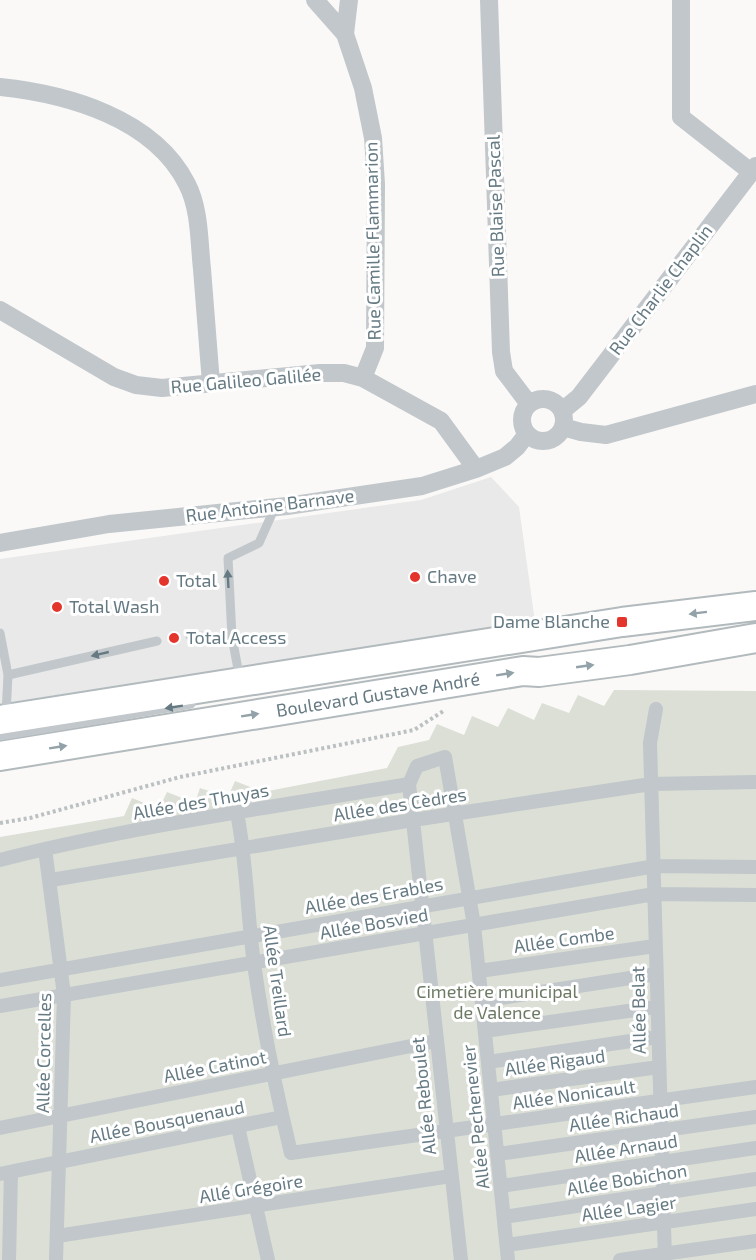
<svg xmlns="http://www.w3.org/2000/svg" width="756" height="1260" font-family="'Exo 2',sans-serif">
  <rect width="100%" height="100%" fill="#faf9f7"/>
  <path fill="#e8e9e8" d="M491,477L519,507L535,622L0,704V559L421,500Z"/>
  <path fill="#dbdfd6" d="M614,690L756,691V1260H0V837L124,816L132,798L159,809L167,792L195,803L200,788L228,797L235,781L263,792L387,768L398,747L429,740L437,724L464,735L472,716L498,727L508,708L534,720L542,703L569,713L578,695L604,706Z"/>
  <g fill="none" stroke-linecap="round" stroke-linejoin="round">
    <defs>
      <path id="primary" d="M0,720L622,622L756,606
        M0,756L523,671L539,672L630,660L756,638"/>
    </defs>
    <use href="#primary" stroke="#b2babd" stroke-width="32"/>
    <path stroke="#bbc0c2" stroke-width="4" stroke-dasharray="3 3" stroke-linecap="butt" d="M0,823L30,818L180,777L414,730L445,710"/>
    <path stroke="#c1c7ca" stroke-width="9" d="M0,633L8,675
      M190,636L232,637L240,680
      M232,637L228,558L259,543L275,507
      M6,714L8,675L157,641
      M0,736L191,704"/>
    <path stroke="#c1c7ca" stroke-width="14" d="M656,709L650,743L665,1260
      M237,813C247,863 247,913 254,964C263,1027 276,1091 291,1153L756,1087
      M45,849L64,995L56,1260
      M0,860C133,826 274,807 409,784
      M51,880L413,820L651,784L756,782
      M479,971L655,946
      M0,980L655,866L756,867
      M482,1001L656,974
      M0,1006L654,894L756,895
      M485,1031L657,1007
      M488,1062L658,1037
      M491,1090L659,1067
      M238,1127L268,1260
      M0,1128L436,1041
      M498,1154L756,1117
      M0,1174L282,1117
      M501,1186L756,1148
      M504,1217L756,1179
      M57,1236L451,1176
      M507,1245L756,1209
      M9,1260L11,1172
      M461,1260L409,784L417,766L445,757L474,925L508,1260
      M620,1260L756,1241"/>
    <path stroke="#c1c7ca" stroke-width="18" d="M315,0L345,34L363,88L373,138L376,184L375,348L363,378
      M489,0L501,352L504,371L529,404
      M681,0V117L751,172
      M345,34L349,0
      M0,87C67,94 154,118 187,184C200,209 199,242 202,269C205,307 208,345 211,383
      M0,310L114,377L136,385L162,388L320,373H344L363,378L441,421L476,469
      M522 420a21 21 0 1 1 42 0a21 21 0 1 1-42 0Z
      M562,411L579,397L756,166
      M563,427L581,432L606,435L756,394
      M0,543L109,524L287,506L422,486L476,469L505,457L517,447L527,434"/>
    <use href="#primary" stroke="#fff" stroke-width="28"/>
  </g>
  <defs><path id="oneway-solid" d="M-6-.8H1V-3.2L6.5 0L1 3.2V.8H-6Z" transform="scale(1.5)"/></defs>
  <g fill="#657a83">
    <use href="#oneway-solid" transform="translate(228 579) rotate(-93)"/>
    <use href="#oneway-solid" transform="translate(100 654) rotate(167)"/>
    <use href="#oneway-solid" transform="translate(174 707) rotate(171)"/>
  </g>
  <g fill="#93a2a8">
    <use href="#oneway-solid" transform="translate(698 613) rotate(173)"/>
    <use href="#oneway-solid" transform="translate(585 666) rotate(-8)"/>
    <use href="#oneway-solid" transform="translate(505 674) rotate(-9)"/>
    <use href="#oneway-solid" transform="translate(250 715) rotate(-9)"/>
    <use href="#oneway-solid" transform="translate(58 747) rotate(-9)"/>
  </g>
  <g fill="#e4352d" stroke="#fff" stroke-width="2">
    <circle cx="415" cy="577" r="6"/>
    <circle cx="164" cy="581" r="6"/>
    <circle cx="57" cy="607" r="6"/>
    <rect x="616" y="616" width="12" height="12" rx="3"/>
    <circle cx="174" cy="638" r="6"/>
  </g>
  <g text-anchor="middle" stroke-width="6" stroke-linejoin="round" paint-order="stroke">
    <g font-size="18" fill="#657a83" stroke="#fff">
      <text transform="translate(496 206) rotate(-92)" y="6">Rue Blaise Pascal</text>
      <text transform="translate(373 241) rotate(-91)" y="6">Rue Camille Flammarion</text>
      <text transform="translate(661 290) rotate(-53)" y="6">Rue Charlie Chaplin</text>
      <text transform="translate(246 381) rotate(-5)" y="6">Rue Galileo Galilée</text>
      <text transform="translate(270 506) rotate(-7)" y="6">Rue Antoine Barnave</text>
      <text transform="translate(378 695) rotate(-9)" y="6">Boulevard Gustave André</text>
      <text transform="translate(201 802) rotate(-10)" y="6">Allée des Thuyas</text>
      <text transform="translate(400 805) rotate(-9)" y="6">Allée des Cèdres</text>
      <text transform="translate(374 896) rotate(-10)" y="6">Allée des Erables</text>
      <text transform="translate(374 924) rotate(-10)" y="6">Allée Bosvied</text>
      <text transform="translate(564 940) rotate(-8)" y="6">Allée Combe</text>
      <text transform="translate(277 981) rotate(82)" y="6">Allée Treillard</text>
      <text transform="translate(639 1010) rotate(-91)" y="6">Allée Belat</text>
      <text transform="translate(44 1053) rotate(-89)" y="6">Allée Corcelles</text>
      <text transform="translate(555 1063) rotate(-8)" y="6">Allée Rigaud</text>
      <text transform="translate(215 1067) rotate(-11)" y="6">Allée Catinot</text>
      <text transform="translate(574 1095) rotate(-8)" y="6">Allée Nonicault</text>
      <text transform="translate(424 1096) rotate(-96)" y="6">Allée Reboulet</text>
      <text transform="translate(476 1117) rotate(-96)" y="6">Allée Pechenevier</text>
      <text transform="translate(624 1118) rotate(-8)" y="6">Allée Richaud</text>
      <text transform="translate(167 1122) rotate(-11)" y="6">Allée Bousquenaud</text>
      <text transform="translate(626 1149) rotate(-9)" y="6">Allée Arnaud</text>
      <text transform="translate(627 1180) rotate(-9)" y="6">Allée Bobichon</text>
      <text transform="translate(251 1189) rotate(-9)" y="6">Allé Grégoire</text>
      <text transform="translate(629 1209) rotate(-8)" y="6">Allée Lagier</text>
    </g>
    <g font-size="18" fill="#657a83" stroke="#fff" text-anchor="start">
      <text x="427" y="583">Chave</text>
      <text x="176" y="587">Total</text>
      <text x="69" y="613">Total Wash</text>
      <text x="610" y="628" text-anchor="end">Dame Blanche</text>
      <text x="186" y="644">Total Access</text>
    </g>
    <g font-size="18" fill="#6c7a64" stroke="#fff">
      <text x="497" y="998">Cimetière municipal<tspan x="497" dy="21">de Valence</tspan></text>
    </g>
  </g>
</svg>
